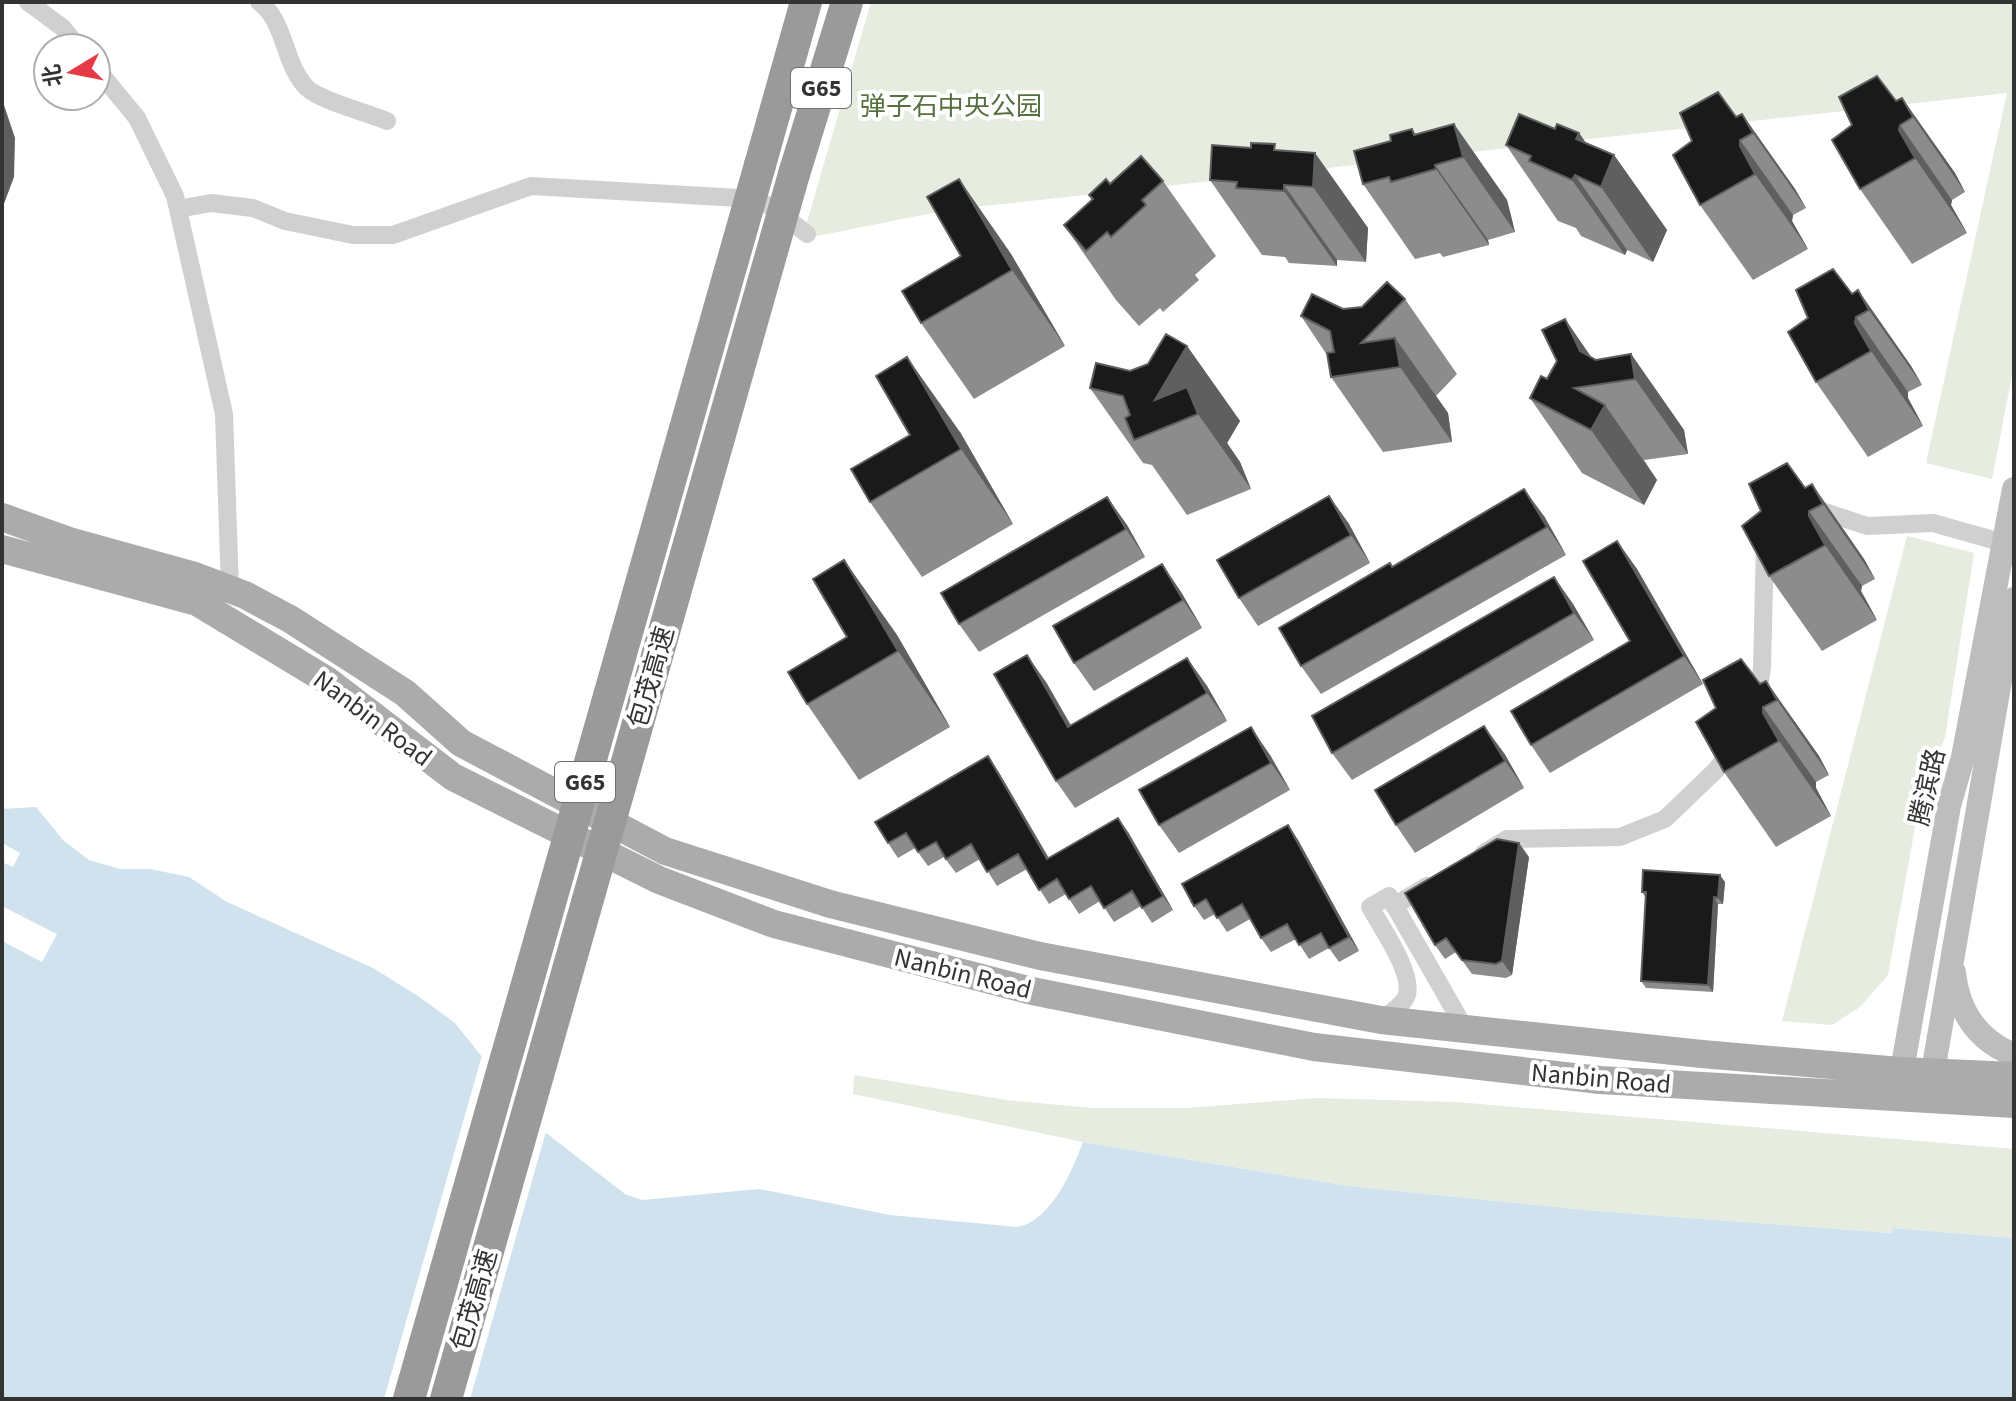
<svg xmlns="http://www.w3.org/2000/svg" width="2016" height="1401" font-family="'Source Sans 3','Noto Sans SC',sans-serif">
  <rect width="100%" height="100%" fill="#fff"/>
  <path fill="#e6ecdf" d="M871,2H2014V365L1992,479L1926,463L2007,93L947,210L802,239Z
    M1907,536L1974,553L1945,737L1921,795L1888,975L1860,1007L1832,1025L1782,1021Z
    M854,1075L1006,1100L1093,1108H1185L1317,1098L1456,1102L2014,1149V1238L1894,1228L1893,1233L1596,1211L1349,1186L1083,1142L853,1094Z"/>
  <path fill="#cfe2ee" d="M36,807L63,840L89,860L120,869H150L189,877L227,902L373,968L418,996L455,1023L537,1126L625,1194L642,1200L759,1189L890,1215L1017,1227C1050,1222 1072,1172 1083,1142L1349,1186L1596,1211L1892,1233L1893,1228L2014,1238V1399H2V809Z"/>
  <path fill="#fff" d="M2,843L20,853L13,867L4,863L2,865Z
    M2,906L57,934L42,962L2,941Z
    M483,1052L547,1128L470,1399H384Z"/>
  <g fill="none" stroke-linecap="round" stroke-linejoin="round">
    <path stroke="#d0d0d0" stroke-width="18" d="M28,2L63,28L79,48
      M259,2C286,21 283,64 307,88C321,101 368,113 387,121
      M96,68L137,118L175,196L224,414L230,589
      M178,209L211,203L253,208L285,221L353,235H393L531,186L739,198L771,206L807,234
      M1813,508L1867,526L1933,523L2004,543
      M1756,705L1762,668L1765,543
      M1484,853L1507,839L1620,837L1665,819L1717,769L1734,744
      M1394,906L1427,886
      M1381,1020C1389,1014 1400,1007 1405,999C1418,979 1381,927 1370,907L1389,896L1464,1027"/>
    <path stroke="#bdbdbd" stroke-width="24" d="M1954,972C1958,1011 1977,1040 2014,1055
      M1899,1087L1949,806L1963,757L2014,489
      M1930,1089L2014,599"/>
    <path stroke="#ababab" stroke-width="28" d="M2,517L69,541L195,576L245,595L290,619L405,693L461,743L665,851L830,904L1040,956L1381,1020L1702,1054L1900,1071L2014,1076
      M2,549L197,602L328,681L453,777L659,880L774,924L1032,991L1314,1047L1600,1080L2014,1104"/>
    <path stroke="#9a9a9a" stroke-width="32" d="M760,165L806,2
      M794,174L847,2"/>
    <path stroke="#9a9a9a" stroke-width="32" d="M409,1399L760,165
      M446,1399L794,174"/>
  </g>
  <path fill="#8c8c8c" d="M1902,98L1955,173L1965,192L1952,200L1951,205L1967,233L1912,264L1860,189L1896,101Z
    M1742,114L1795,189L1806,208L1793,215L1792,221L1808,249L1753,280L1700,205L1736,117Z
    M1454,124L1507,200L1515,232L1488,240L1489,245L1443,257L1440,253L1415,259L1363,184L1416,134Z
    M1555,129L1579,133L1586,143L1614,155L1667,230L1653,262L1627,250L1625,255L1581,236L1576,228L1558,221L1506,145Z
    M1279,151L1315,153L1368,228L1366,262L1337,260V266L1289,263L1285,257L1262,255L1210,180Z
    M959,179L1011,254L1065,346L974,399L921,323L961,256Z
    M1163,181L1216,256L1195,275L1199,280L1163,312L1160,308L1139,326L1116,300L1064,225L1092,200L1089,195L1110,184Z
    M1858,290L1911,366L1922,385L1908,392V398L1923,426L1868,457L1816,382L1808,318Z
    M1405,299L1457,374L1436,396L1448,413L1452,442L1383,452L1331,377L1327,355L1301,316L1362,307Z
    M1565,319L1591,357L1596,360L1631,354L1684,430L1688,454L1644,460L1657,480L1644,505L1582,473L1530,398L1547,379L1557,361Z
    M1187,346L1240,421L1227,443L1240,462L1251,489L1187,515L1152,465L1143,463L1090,388L1148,364Z
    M960,432L1013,524L922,577L870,502Z
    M1812,484L1864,559L1875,579L1862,586L1861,591L1877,620L1822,651L1769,576L1805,488Z
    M1329,496L1349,524L1370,563L1258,626L1239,598Z
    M1107,497L1127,525L1145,557L979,652L959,624Z
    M1544,516L1566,555L1321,694L1301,666L1392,567Z
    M1617,541L1637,569L1703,684L1550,773L1531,745L1630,641Z
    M844,560L897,635L950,727L859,780L807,704L847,637Z
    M1162,564L1181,592L1202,628L1094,691L1074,663Z
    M1554,577L1573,604L1594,640L1352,780L1332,753Z
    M1187,658L1207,686L1227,721L1075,808L1056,781L1046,682L1071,725Z
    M1766,681L1819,756L1829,775L1816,782V788L1831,816L1776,847L1724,772L1760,684Z
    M1504,753L1524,788L1415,853L1396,825Z
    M1270,755L1290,790L1179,853L1159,825Z
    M998,771L1049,858L1128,832L1173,910L1152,923L1141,906L1114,922L1100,901L1079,914L1066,894L1049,904L1027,869L997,886L980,859L956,873L944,857L928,866L915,848L898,858L888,843Z
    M1288,825L1298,840L1359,951L1339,962L1329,948L1309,959L1296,939L1271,952L1261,938L1250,919L1227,932L1215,914L1204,920L1194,906Z
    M1529,857L1512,975L1506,978L1472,974L1456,952L1445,959L1435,945Z
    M1725,882L1723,904H1718L1713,992L1646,988L1641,981L1646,898L1642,892Z"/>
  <path fill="#5f5f5f" d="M1902,98L1955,173L1965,192L1913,117Z
    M2,99L15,138L14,177L2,209Z
    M1742,114L1795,189L1806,208L1753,133Z
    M1454,124L1507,200L1515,232L1463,157Z
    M1900,125L1952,200L1951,205L1967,233L1915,158L1899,130Z
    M1412,129L1437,164L1435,165L1488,240L1489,245L1436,169L1414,135Z
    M1579,133L1607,173L1614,155L1667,230L1653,262L1601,187L1576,139Z
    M1740,140L1793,215L1792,221L1808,249L1755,174L1740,146Z
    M1315,153L1368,228L1366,262L1313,187Z
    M1575,175L1627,250L1625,255L1572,180Z
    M959,179L1011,254L1065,346L1012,270Z
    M1284,185L1337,260V266L1284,191Z
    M1858,290L1911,366L1922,385L1869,310Z
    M1856,317L1908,392V398L1923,426L1871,351L1855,323Z
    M1565,319L1609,383L1580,351Z
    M1395,338L1448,413L1452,442L1400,367Z
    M1187,346L1240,421L1227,443L1240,462L1251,489L1198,414L1155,400Z
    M1631,354L1684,430L1688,454L1635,379Z
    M907,357L960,432L1013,524L961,449Z
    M1605,405L1657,480L1644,505L1591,430Z
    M1812,484L1864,559L1875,579L1823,504Z
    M1524,489L1544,516L1566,555L1547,527Z
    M1329,496L1349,524L1370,563L1351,535Z
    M1107,497L1127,525L1145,557L1126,529Z
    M1809,511L1862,586L1861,591L1877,620L1825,545L1809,516Z
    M1617,541L1637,569L1703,684L1684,656Z
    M844,560L897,635L950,727L898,651Z
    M1162,564L1181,592L1202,628L1183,600Z
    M1554,577L1573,604L1594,640L1574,613Z
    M1027,655L1046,682L1087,755L1068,727Z
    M1187,658L1207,686L1227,721L1207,693Z
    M1766,681L1819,756L1829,775L1777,700Z
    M1763,707L1816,782V788L1831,816L1779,741L1763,713Z
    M1484,726L1504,753L1524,788L1505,761Z
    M1251,727L1270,755L1290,790L1271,763Z
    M988,756L998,771L1057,873L1047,859Z
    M1118,818L1128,832L1173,910L1163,896Z
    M1288,825L1298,840L1359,951L1349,937Z
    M1519,843L1529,857L1512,975L1502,961Z
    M1720,875L1725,882L1723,904L1718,898Z
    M1714,897L1718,904L1713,992L1708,985Z"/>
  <path fill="#1a1a1a" stroke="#5f5f5f" stroke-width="2" d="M1877,76L1896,101L1902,98L1913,117L1900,125L1899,130L1915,158L1860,189L1832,140L1852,125L1839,97Z
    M1718,92L1736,117L1742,114L1753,133L1740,140V146L1755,174L1700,205L1673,155L1692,141L1680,113Z
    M1519,114L1555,129L1557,124L1579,133L1576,139L1614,155L1601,187L1575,175L1572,180L1529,161L1531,156L1506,145Z
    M1454,124L1463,157L1435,165L1436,169L1391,182L1389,177L1363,184L1354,151L1391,141L1390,135L1412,129L1414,135Z
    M1251,143L1275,144L1274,150L1315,153L1313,187L1284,185V191L1236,188L1237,182L1210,180L1212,145L1251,148Z
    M1141,156L1163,181L1142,200L1146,205L1111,237L1107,232L1086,251L1064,225L1093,199L1089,195L1106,179L1110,184Z
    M959,179L1012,270L921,323L902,291L961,256L927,197Z
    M1833,269L1852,294L1858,290L1869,310L1856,317L1855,323L1871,351L1816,382L1788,332L1808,318L1796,290Z
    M1387,282L1405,299L1361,343L1395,338L1400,367L1331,377L1327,353L1334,352L1330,331L1301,316L1312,294L1343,309L1362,307Z
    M1565,319L1580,351L1596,360L1631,354L1635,379L1574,388L1605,405L1591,430L1530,398L1541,376L1547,379L1557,361L1542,330Z
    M1166,334L1187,346L1155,400L1187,387L1198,414L1134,440L1125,418L1130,415L1123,396L1090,388L1096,363L1130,371L1148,364Z
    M907,357L961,449L870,502L851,469L910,435L876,376Z
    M1787,463L1805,488L1812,484L1823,504L1809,511V516L1825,545L1769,576L1742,526L1761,511L1749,484Z
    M1524,489L1547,527L1301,666L1279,628L1390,563L1392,567Z
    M1329,496L1351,535L1239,598L1217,560Z
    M1107,497L1126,529L959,624L941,593Z
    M1617,541L1684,656L1531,745L1511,711L1630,641L1583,561Z
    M844,560L898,651L807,704L788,672L847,637L813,579Z
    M1162,564L1183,600L1074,663L1053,626Z
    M1554,577L1574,613L1332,753L1312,716Z
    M1027,655L1068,727L1187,658L1207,693L1056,781L994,674Z
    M1741,659L1760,684L1766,681L1777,700L1763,707V713L1779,741L1724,772L1696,722L1716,708L1703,680Z
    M1484,726L1505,761L1396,825L1375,790Z
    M1251,727L1271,763L1159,825L1139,790Z
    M988,756L1047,859L1118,818L1163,896L1142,908L1132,891L1104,908L1091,886L1069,899L1057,879L1039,890L1018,854L987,872L971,844L946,859L936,842L918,852L906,833L888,843L875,822Z
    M1288,825L1349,937L1329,948L1321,933L1299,945L1287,924L1261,938L1242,904L1217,918L1206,899L1194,906L1182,884Z
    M1497,839L1519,843L1502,961L1496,964L1462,960L1446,938L1435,945L1405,893Z
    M1643,870L1720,875L1718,898L1714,897L1708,985L1641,981L1646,892H1642Z"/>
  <g text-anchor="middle" stroke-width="8" stroke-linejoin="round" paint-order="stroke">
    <g fill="#fff" stroke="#707070" stroke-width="2">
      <rect x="791" y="68" width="60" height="40" rx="6"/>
      <rect x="555" y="762" width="60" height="40" rx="6"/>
    </g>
    <g font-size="24" font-weight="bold" fill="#333">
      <text x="821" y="96">G65</text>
      <text x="585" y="790">G65</text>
    </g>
    <g font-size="26" fill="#56703f" stroke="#fff">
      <text x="951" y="115">弹子石中央公园</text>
    </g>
    <g font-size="26" fill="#333" stroke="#fff">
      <text transform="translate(651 677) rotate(-74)" y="9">包茂高速</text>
      <text transform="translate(373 718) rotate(37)" y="9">Nanbin Road</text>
      <text transform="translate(1927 787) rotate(-77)" y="9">腾滨路</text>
      <text transform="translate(963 973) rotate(14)" y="9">Nanbin Road</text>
      <text transform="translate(1601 1078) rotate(5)" y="9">Nanbin Road</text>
      <text transform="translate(474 1300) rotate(-74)" y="9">包茂高速</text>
    </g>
  </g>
  <rect width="2016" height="1401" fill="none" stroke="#333333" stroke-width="8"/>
  <g transform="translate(72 72) rotate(260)"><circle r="38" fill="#ffffff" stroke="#adadad" stroke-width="2"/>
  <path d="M0-6L14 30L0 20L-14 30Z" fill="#e63946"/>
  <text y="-12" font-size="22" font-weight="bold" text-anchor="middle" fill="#333333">北</text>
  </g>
</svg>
